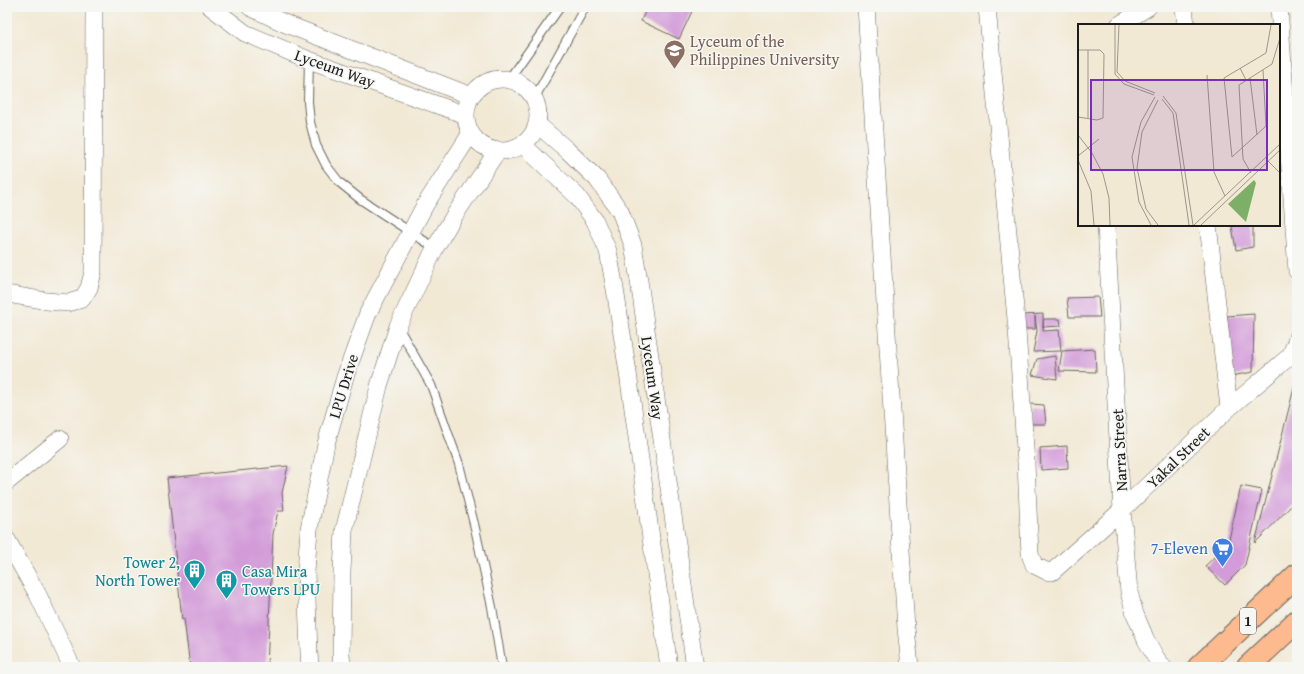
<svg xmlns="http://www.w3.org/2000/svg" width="1304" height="674" font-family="'Gentium Book Plus',serif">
  <rect width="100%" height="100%" fill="#f6f6f2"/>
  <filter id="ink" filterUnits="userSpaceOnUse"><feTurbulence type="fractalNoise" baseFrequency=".025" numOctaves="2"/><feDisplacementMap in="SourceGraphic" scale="8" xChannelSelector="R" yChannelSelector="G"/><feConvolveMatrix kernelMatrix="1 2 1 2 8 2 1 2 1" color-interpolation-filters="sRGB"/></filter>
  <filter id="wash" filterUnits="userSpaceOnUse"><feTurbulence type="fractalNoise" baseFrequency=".012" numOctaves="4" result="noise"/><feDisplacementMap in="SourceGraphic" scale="16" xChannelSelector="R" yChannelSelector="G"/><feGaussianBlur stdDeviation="0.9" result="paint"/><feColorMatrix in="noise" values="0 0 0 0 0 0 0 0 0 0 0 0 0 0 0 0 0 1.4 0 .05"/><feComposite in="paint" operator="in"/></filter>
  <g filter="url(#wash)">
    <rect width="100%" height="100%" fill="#f2e9d5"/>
    <g id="blocks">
      <path fill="#d39cd9" d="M647,7H694L679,39L641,21Z
        M1253,225V247L1236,250L1232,226Z
        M1098,297L1100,317H1069L1067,298Z
        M1043,314V331L1059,330L1061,351L1033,352L1037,331L1035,316V329H1022V315Z
        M1254,314L1253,372L1231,376L1227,316Z
        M1044,319H1060L1061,326L1043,327Z
        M1095,349L1096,372L1059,371L1062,351Z
        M1055,356L1057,379L1032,375L1037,359Z
        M1296,380L1297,500L1255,543Z
        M1030,404L1044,405L1046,424H1029Z
        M1067,446L1068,468L1041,470L1040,448Z
        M288,466L282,493L284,511H278L273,534L267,667H190L184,619H182L167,478Z
        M1241,486L1262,490L1245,565L1225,585L1205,566L1228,544Z"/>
    </g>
  </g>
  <g filter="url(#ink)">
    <use href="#blocks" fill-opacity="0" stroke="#67645d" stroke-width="1"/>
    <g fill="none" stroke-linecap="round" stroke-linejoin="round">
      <defs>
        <path id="lane" d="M309,60L308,102L310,122L316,145L326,165L339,182L360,199L435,248
          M509,79L560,7
          M534,99L585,7
          M398,327L431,385L459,464L475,528L492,607L502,667"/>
        <path id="street" d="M211,7L245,33L309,60L466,115
          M250,7L286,24L471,96
          M866,7L906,628L910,667
          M987,7L1017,330L1026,463L1030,554L1034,565L1046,571L1052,572L1122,510L1229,408L1290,356L1296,342L1297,338
          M1184,7L1186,25
          M1279,7L1297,271
          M1119,25L1148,7
          M466 115a36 36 0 1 1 72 0a36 36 0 1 1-72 0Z
          M537,124L567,150L597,179L620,211L633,245L639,281L695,667
          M522,144L577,196L595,221L608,251L615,289L628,373L669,667
          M1106,225L1122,510L1129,592L1135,614L1146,640L1156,658L1163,667
          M1208,225L1229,408
          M7,294L47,301L68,303L82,299L89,288L93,272L94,7
          M7,482L60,439
          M7,540L38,595L72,667
          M310,667L309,653L306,572L309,529L326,444L345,377L368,313L425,205L471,133
          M342,667L341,654L342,572L344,531L379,386L398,326L435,248L454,216L498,150"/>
        <path id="highway" d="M1199,667L1297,575
          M1248,667L1297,621"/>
      </defs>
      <use href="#lane" stroke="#67645d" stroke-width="10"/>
      <use href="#street" stroke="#67645d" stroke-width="18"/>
      <use href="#highway" stroke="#67645d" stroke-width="24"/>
      <use href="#lane" stroke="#fff" stroke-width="8"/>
      <use href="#street" stroke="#fff" stroke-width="17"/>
      <use href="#highway" stroke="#fcba8e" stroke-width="22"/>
    </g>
  </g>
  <defs>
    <symbol id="university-pin" viewBox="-11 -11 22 30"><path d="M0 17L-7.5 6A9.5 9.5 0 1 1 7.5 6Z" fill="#8d6e63" stroke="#f6f6f2"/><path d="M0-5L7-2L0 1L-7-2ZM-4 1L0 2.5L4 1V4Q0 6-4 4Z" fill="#fff"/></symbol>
    <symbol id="supermarket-pin" viewBox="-11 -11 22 30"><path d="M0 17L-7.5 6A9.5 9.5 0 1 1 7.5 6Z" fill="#3f7fe0" stroke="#f6f6f2"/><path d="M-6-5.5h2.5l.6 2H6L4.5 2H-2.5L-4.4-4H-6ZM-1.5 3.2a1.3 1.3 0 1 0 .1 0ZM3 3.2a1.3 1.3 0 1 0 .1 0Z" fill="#fff"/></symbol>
    <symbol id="building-pin" viewBox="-11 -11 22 30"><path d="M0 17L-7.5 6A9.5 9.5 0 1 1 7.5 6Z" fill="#0f9aa8" stroke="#f6f6f2"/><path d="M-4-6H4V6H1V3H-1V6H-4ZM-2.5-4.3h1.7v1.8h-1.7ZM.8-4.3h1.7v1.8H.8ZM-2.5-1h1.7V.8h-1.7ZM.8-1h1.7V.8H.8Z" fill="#fff"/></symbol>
  </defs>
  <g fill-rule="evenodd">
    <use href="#university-pin" x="662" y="38" width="25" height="34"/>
    <use href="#supermarket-pin" x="1210" y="536" width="25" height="34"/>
    <use href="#building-pin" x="182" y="558" width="25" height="34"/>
    <use href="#building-pin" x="214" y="568" width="25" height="34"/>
  </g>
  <g text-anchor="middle" stroke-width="3" stroke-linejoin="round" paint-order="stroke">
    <rect fill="#f6f6f2" stroke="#5d5d5c" stroke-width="1" x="1240" y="608" width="16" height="26" rx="3"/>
    <g font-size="15" font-weight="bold" fill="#1c1c1c">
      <text x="1248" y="626">1</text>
    </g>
    <g font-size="16" fill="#785e54" stroke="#f6f6f2" text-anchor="start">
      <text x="690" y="47">Lyceum of the<tspan x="690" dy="18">Philippines University</tspan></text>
    </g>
    <g font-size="16" fill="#1c1c1c" stroke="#f6f6f2">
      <text transform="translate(335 68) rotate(20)" y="6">Lyceum Way</text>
      <text transform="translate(653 378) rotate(82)" y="6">Lyceum Way</text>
      <text transform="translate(343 386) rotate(-73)" y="6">LPU Drive</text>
      <text transform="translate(1119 450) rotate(-93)" y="6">Narra Street</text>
      <text transform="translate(1178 457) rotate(-44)" y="6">Yakal Street</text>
    </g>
    <g font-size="16" fill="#366cbe" stroke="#f6f6f2" text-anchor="end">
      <text x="1208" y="554">7-Eleven</text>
    </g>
    <g font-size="16" fill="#0d838f" stroke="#f6f6f2" text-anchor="end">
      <text x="180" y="568">Tower 2,<tspan x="180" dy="18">North Tower</tspan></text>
      <text x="242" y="577" text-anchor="start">Casa Mira<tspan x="242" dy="18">Towers LPU</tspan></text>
    </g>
  </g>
  <g transform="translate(1078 24)">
    <rect width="202" height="202" fill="#f2e9d5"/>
    <path d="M176,156L178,159L168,198L150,180Z" fill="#7eaf69"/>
    <path fill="none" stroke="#9c978b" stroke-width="1" d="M37,1V50L46,60L76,71M41,1L39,48L47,57L77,69M0,26H22L26,30L25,94L19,96L0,93M10,26V94M188,29L193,1M162,44L168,56M185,46L188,102L154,133L146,54L188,29M129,51L136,148L147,172M172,54L179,111M85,72L98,89L115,201M84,75L95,89L111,201M0,111L14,129L25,150L31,174L32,201M0,132L21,115M0,136L13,167L16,201M189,136L202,149M173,149L165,135L161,61L194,40L202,14M73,201L61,178L54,133L63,98L77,73M80,201L68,185L59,144L64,108L80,76M116,201L202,120M123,201L202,126"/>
    <path fill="#7b2cbf" fill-opacity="0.15" stroke="#7b2cbf" stroke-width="2" d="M13,56H189V146H13Z"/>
    <rect width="202" height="202" fill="none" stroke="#1c1c1c" stroke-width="2"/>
  </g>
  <rect width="1304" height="674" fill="none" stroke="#f6f6f2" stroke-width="24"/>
</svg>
